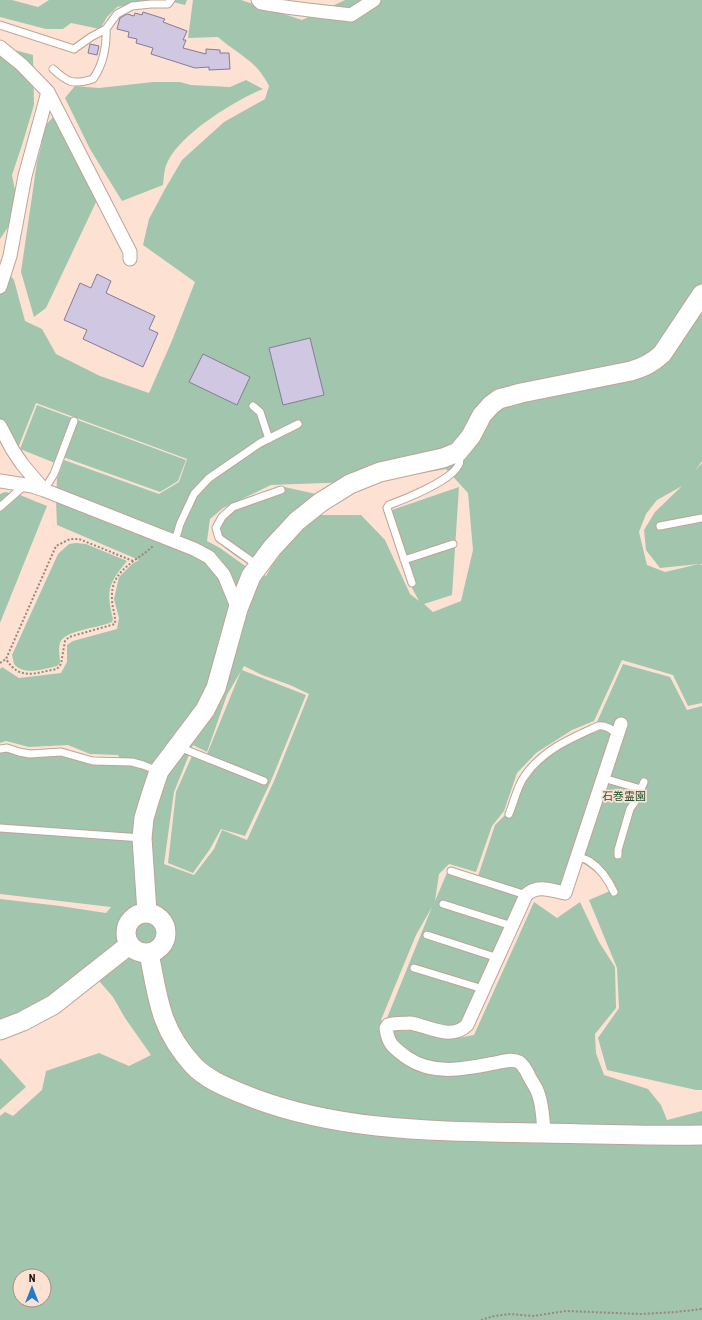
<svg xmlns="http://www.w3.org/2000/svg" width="702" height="1320" font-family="'Roboto Condensed','Noto Sans JP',sans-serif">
  <rect width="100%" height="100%" fill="#fde2d3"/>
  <path fill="#a2c5ad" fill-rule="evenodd" d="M0,0H12L38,7L49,0H187L185,5L169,1L151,0L117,7L107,17L100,29L71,23L63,29H46L0,17Z
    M193,0H241L302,20L345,0H702V461L695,471L702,463V564H699L702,565V703L688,706L673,675L622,660L594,721L572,730L536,753L517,773L504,811L492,826L476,872L449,864L439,874L435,901L449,868L478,876L495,825L506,814L520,776L539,755L560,740L597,722L623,664L670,677L687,710L702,706V1090H696L607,1070L598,1038L619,1008L617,968L589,900L610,891C603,877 592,868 579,861L567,898L540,893L531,896L453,1037L458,1038L474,1035L534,902L557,918L580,902L599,942L615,967L616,1008L595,1034L596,1053L604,1075L648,1089L661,1105L667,1120L702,1111V1320H0V1116L5,1112L13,1116L42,1090L46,1071L99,1053L129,1066L151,1055L125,1018L113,997L86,966L50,995L24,1010L0,1019V899L60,906L106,913L111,907L0,894V746L92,759H120L118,755L90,754L68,745L29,747L6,741L0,743V669L2,667L19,678L61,673L67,662V645L73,641L117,629L119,618L114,599L119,577L132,564L139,560L57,525L56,501L57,479L64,460L159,494L179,482L187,459L36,403L18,448L0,443V263L14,280L25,321L42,329L56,354L100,376L149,393L171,343L195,282L143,245L149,219L165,189L182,160L224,122L265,99L269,86C267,82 264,77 261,73C250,58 231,49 218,37L188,38ZM446,469L468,493L473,550L461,601L433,612L424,604L452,595L459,487L386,512L411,586L419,601L410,594L385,540L361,515H320L293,538L274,561L266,576L248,568L220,548L207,541L210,519L223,508L271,485L377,481ZM682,486L655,512L644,530L646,550L660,568L699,564L665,572L647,565L639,532L646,514L657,500ZM244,666L262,675L290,685L309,694L274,781L247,840L222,830L214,849L194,875L164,864L174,792L193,745L207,752L227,695L241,671L207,754L195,749L176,792L168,863L193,873L210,849L221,829L245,836L271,781L306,695L242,670ZM432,907L387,1018L410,1026L413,1030L403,1031L381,1020L416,935ZM20,1276H44V1300H20Z
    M0,46L33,55L34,105L22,145L12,175L19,211L0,239Z
    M246,80L263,89C234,101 182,133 168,161C164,168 164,177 163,185L122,201L90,149L65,98L75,86L99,88L153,82H180L191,85L230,87Z
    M55,115L69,148L97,200L46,308L34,317L21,272L37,162L42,143L41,130Z
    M37,405L186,460L178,481L160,492L63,457L60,465L20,449Z
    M280,486L316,494L249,565C227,549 192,532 229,507Z
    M5,492L20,495L47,506L0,623V494Z
    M76,543L86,544L127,561C108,584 106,590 113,619L112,622C100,628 64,630 60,643C58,649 60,657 60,663L57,666C44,669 24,676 14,664L12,655L58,554L69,544Z
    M0,1058L26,1087L0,1110Z"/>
  <path fill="#d0c8e2" stroke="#847c94" d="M143,12L165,19L163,22L187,31L183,40H186L183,48L206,54V49L220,50V53H229L230,69L209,70V67L195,68L151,54L153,48L136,43L137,39L128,37L129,32L117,29L120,18L127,14L134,16L135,13L142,15Z
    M90,44L99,46L97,55L88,53Z
    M97,274L111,281L106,293L155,316L149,329L158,333L143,367L83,339L87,330L64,320L80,283L91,288Z
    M310,338L324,395L283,405L269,348Z
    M203,354L250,377L237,405L189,382Z"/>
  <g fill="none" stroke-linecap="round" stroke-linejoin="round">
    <defs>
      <path id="lane" d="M0,25L74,49L91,37L106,29L117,14L132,6L151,4H168L171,0
        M53,69C68,83 73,85 93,79C103,65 107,46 106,29
        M253,406L260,412L269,439
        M44,490L54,474L74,421
        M0,507L25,485
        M660,526L702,518
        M175,541L180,524L194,494L209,478L260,443L298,424
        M404,560L453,544
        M257,565L219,538L216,528L222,517L233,507L281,490
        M412,583L387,508L389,505C405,499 453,480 459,464C461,461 459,456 458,452
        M179,747L264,781
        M0,749L7,748L19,752L30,754L61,752L93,761L132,762L143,765L158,771
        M603,778L641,789
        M509,814C514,802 517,787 524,777C542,750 570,739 598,726C606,725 611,729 617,734
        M0,828L142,838
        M618,855V850L630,809L636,800L644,782
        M577,856C581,858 586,859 589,861C600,868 609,881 614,892
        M451,871L526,895
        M443,904L512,926
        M427,935L498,958
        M414,968L483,989"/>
      <path id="street" d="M258,0L261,3C291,9 321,11 351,15L374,0
        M0,47L22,65L48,92L130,252V259
        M0,287L10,256L25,176L48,92
        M0,426L12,449L22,464L44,490
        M0,481L32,486L44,490L194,549L209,557L224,575L238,609
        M544,1133C543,1120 543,1106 538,1093C536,1087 531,1081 528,1074C526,1070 523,1065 519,1062C512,1058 502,1062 495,1063C465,1069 433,1076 406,1057C393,1047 388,1044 386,1028L388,1025C395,1023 403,1023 410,1023C429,1026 451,1041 467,1025L526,895C537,884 551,890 565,893L621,724"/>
      <path id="secondary" d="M147,912L142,838L144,818L150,798L159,771L205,710L216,688L238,609L251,576L272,548L297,521L321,502L350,484L380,472L443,458L458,452L471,436L482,415L491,405L499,399L521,393L631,371C644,367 652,363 662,354L702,294
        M126 933a20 20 0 1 1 40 0a20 20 0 1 1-40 0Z
        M149,953C158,999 160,1029 193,1065C206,1079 226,1087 243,1094C338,1133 442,1131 543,1133C596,1134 649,1136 702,1135
        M0,1030L23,1021L53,1005L129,945"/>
    </defs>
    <use href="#lane" stroke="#bea497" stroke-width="9"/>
    <use href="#street" stroke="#bea497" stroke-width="15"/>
    <use href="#secondary" stroke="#bea497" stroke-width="21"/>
    <path stroke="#9a877c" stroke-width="2" stroke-dasharray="2 2" stroke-linecap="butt" d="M133,561L79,539H70L56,546L6,659C20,681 34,673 57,669L61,664L65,641L69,637L115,624C116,615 112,608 112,599C110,570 136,562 153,546
      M0,663L6,659
      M481,1320L494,1316L510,1314L533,1316L566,1311L641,1314L676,1312L702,1309"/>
    <use href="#lane" stroke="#fff" stroke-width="7"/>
    <use href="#street" stroke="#fff" stroke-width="13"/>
    <use href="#secondary" stroke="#fff" stroke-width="19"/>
  </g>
  <g text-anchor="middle" stroke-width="3.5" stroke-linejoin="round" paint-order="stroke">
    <g font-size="11" fill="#185031" stroke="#fde2d3">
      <text x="624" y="800">石巻霊園</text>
    </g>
  </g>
  <g transform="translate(32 1288)"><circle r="19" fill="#fde2d3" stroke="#a28e83"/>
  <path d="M0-3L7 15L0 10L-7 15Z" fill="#237cca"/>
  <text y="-6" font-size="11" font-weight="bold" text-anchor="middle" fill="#1a110c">N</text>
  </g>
</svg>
